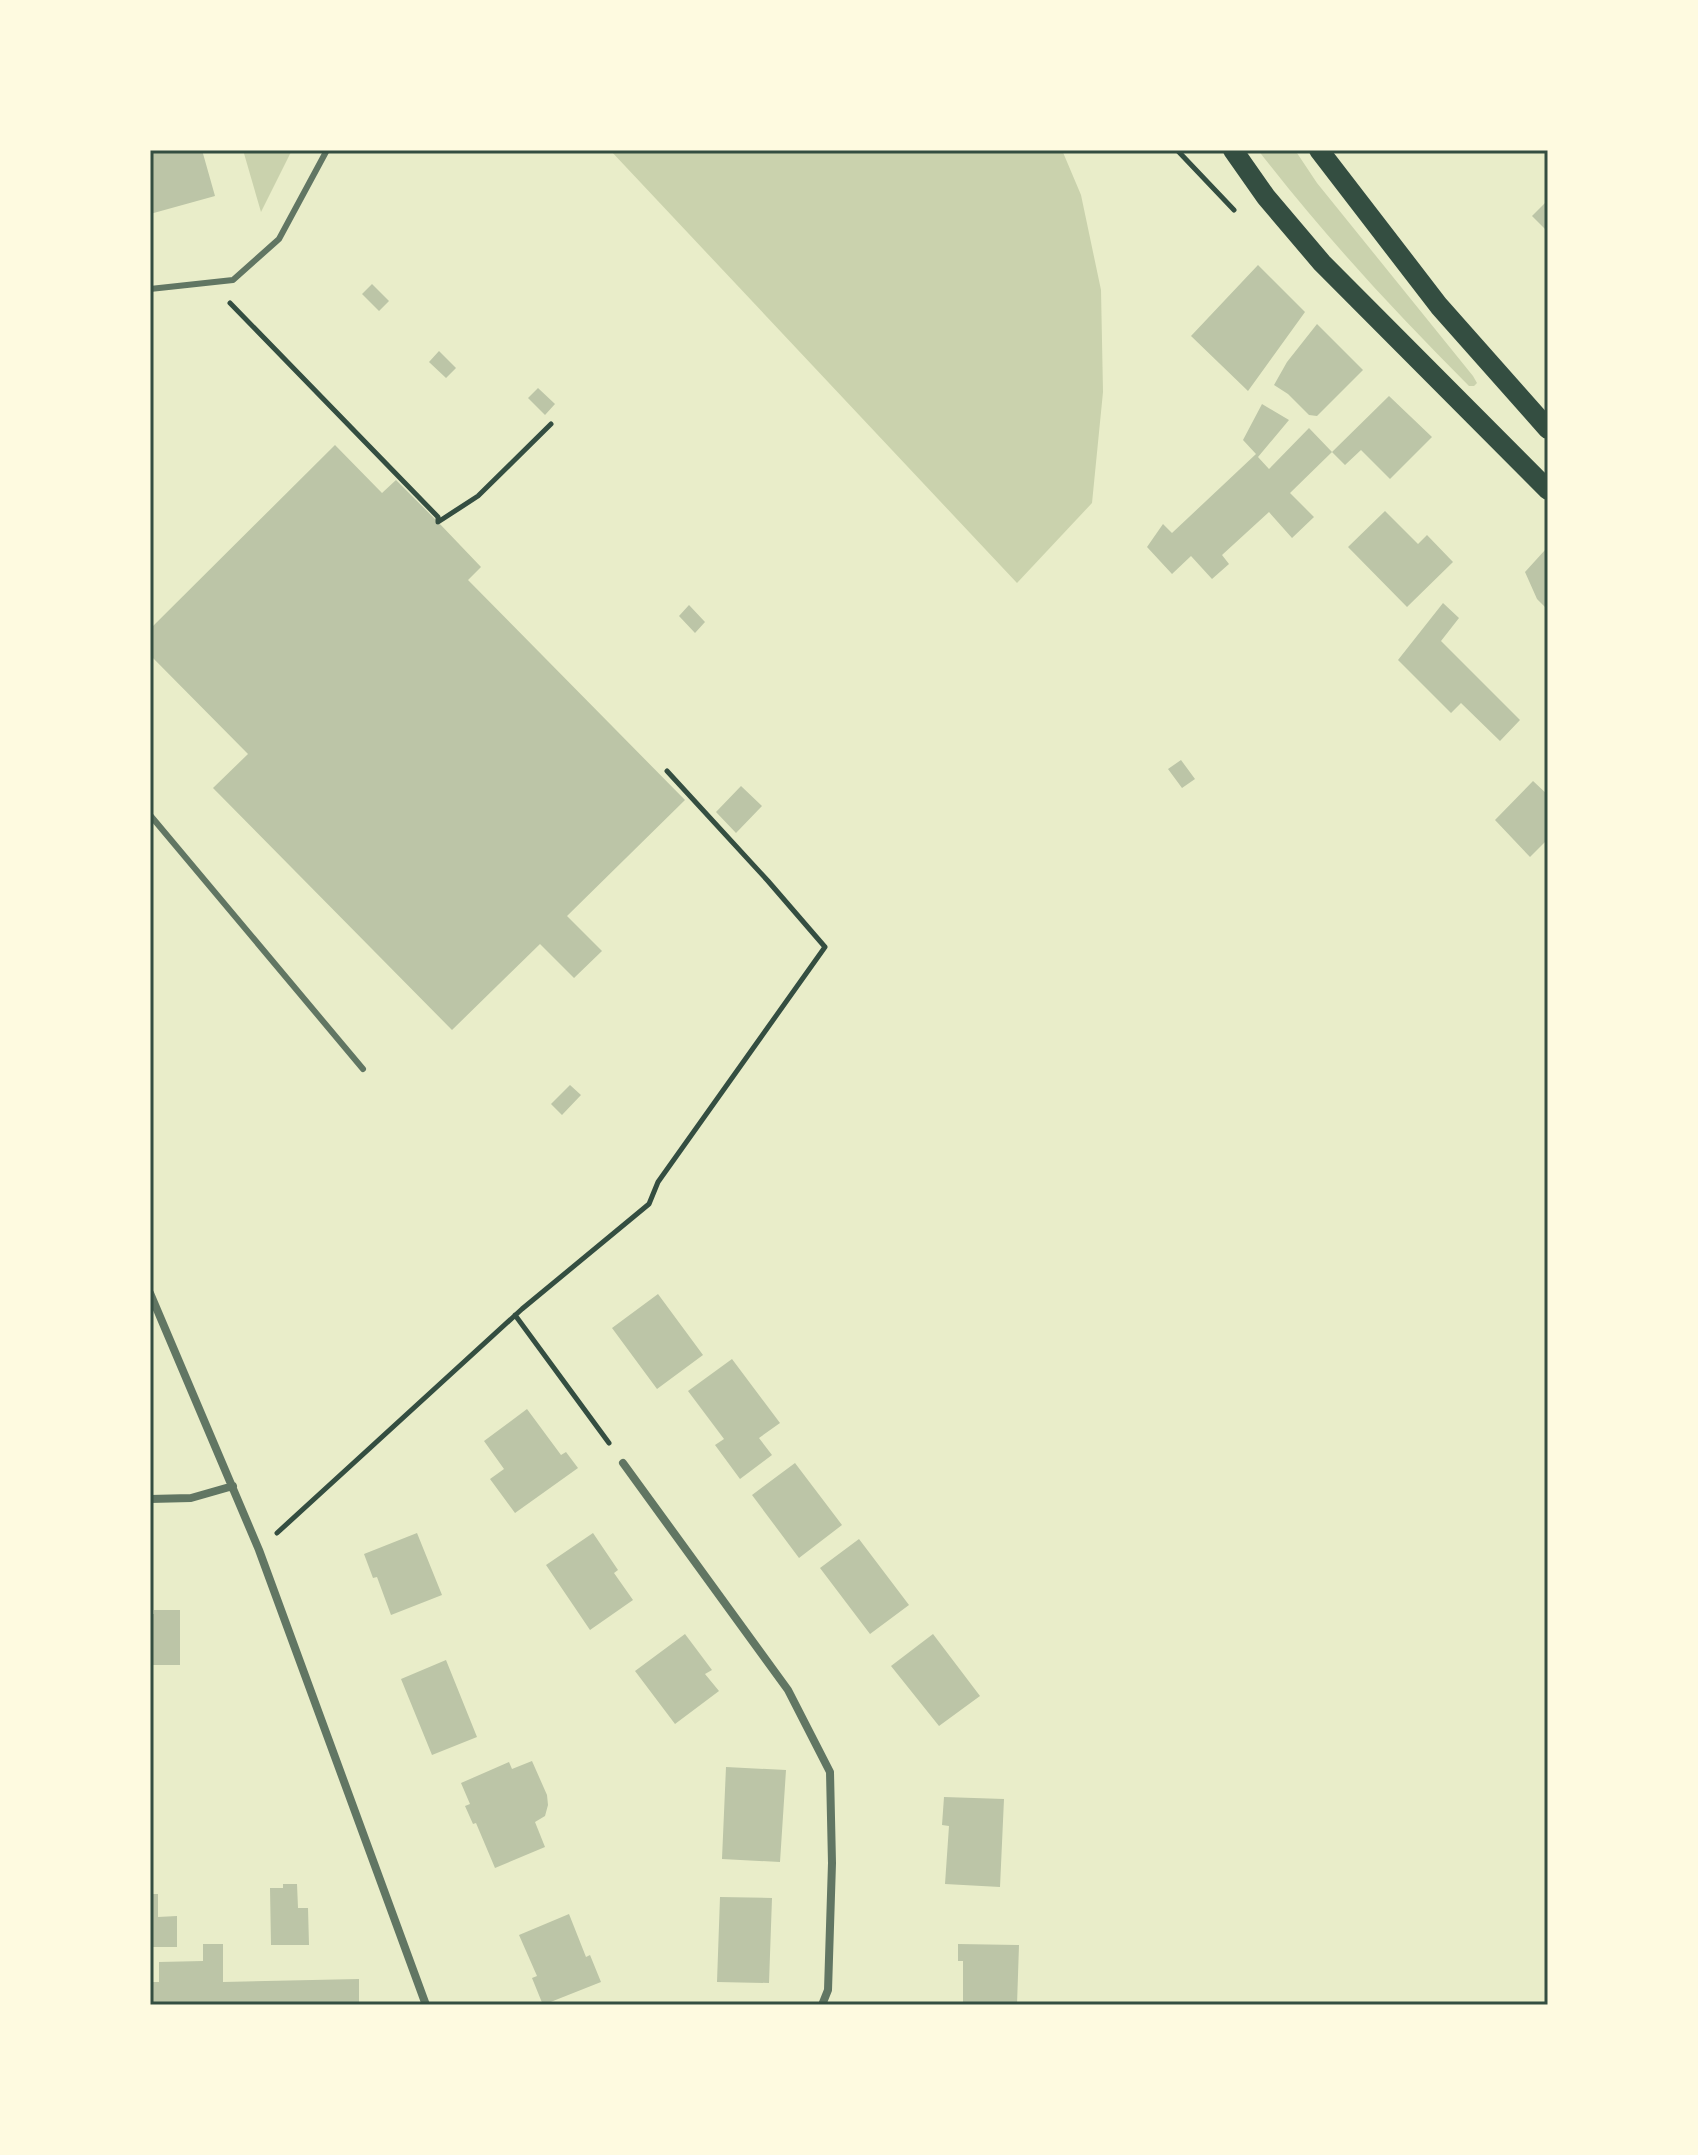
<svg xmlns="http://www.w3.org/2000/svg" width="1698" height="2155" font-family="Quicksand,sans-serif">
  <rect width="100%" height="100%" fill="#e9edc9"/>
  <path fill="#cad2ad" d="M243,150H292L261,212Z
    M610,150H1062L1081,195L1101,290L1103,392L1092,503L1017,583Z
    M1258,150H1295L1317,183L1473,376L1477,383L1474,386H1469C1394,311 1323,234 1258,150Z"/>
  <path fill="#bcc5a7" d="M150,150H202L215,196L150,214Z
    M1548,200V232L1532,216Z
    M1258,265L1305,312L1248,391L1191,336Z
    M372,284L389,301L379,311L362,294Z
    M1317,324L1363,370L1317,416L1309,415L1288,394L1274,385L1287,362Z
    M439,351L456,368L446,378L429,362Z
    M538,388L555,404L545,415L528,398Z
    M1389,396L1432,437L1390,479L1361,450L1345,465L1332,452L1290,493L1314,517L1292,538L1269,512L1222,555L1229,564L1212,579L1191,556L1172,574L1147,547L1163,524L1172,533L1256,454L1243,440L1262,404L1289,420L1258,457L1269,469L1309,428L1332,452Z
    M335,445L382,493L396,480L438,522L481,567L468,580L685,800L567,916L602,951L574,978L540,944L452,1030L213,788L248,754L150,655V629Z
    M1385,511L1418,544L1427,535L1453,562L1407,607L1348,547Z
    M1545,550L1548,553V610L1537,599L1525,572Z
    M1443,603L1459,618L1441,641L1520,720L1500,741L1461,703L1451,713L1398,660Z
    M689,605L705,622L695,633L679,616Z
    M1181,760L1195,779L1182,788L1168,769Z
    M1533,781L1548,795V839L1530,857L1495,820Z
    M741,786L762,806L736,833L716,812Z
    M570,1085L581,1095L562,1115L551,1104Z
    M658,1294L703,1355L657,1389L612,1328Z
    M732,1359L780,1423L759,1438L772,1455L740,1479L715,1445L724,1439L688,1391Z
    M527,1409L561,1455L566,1452L578,1468L515,1513L490,1479L504,1469L484,1441Z
    M795,1463L842,1525L799,1558L752,1495Z
    M417,1533L442,1595L391,1615L377,1577L373,1578L364,1554Z
    M593,1533L618,1570L614,1573L633,1600L590,1630L546,1565Z
    M859,1539L909,1605L870,1634L820,1568Z
    M154,1610H180V1665H150V1614H154Z
    M685,1634L712,1670L705,1674L719,1691L675,1724L635,1671Z
    M933,1634L980,1696L939,1726L891,1666Z
    M446,1660L477,1737L432,1755L401,1679Z
    M532,1761L547,1795L548,1805L545,1816L535,1822L545,1847L495,1868L476,1823L473,1824L465,1806L470,1804L461,1783L509,1762L512,1769Z
    M726,1767L786,1770L780,1862L722,1859Z
    M944,1797L1004,1799L1000,1887L945,1884L949,1826L942,1825Z
    M283,1884H297L298,1908H308L309,1945H271L270,1888H283Z
    M150,1894H158V1917L177,1916V1947H150Z
    M720,1897L772,1898L769,1983L717,1982Z
    M569,1914L586,1957L590,1955L601,1982L543,2005L532,1978L537,1976L519,1935Z
    M203,1944H223V1982L359,1979V2005H150V1982H159V1962L203,1961Z
    M958,1944L1019,1945L1017,2005H963V1961H958Z"/>
  <g fill="none" stroke-linecap="round" stroke-linejoin="round">
    <path stroke="#344e41" stroke-width="5" d="M1177,150L1234,210
      M230,303L438,517V522L478,496L551,424
      M515,1315L609,1443
      M277,1533L522,1309L649,1204L658,1182L825,947L768,881L667,771"/>
    <path stroke="#617663" stroke-width="6" d="M150,289L233,280L279,239L327,150
      M150,815L363,1069"/>
    <path stroke="#617663" stroke-width="8" d="M150,1293L259,1550L426,2005
      M623,1463L788,1690L830,1772L832,1863L828,1990L822,2005
      M150,1499L191,1498L233,1486"/>
    <path stroke="#344e41" stroke-width="20" d="M1233,150L1266,197L1322,263L1548,490
      M1319,150L1439,306L1548,429"/>
  </g>
  <rect width="1698" height="2155" fill="none" stroke="#fefae0" stroke-width="304"/>
  <rect x="152" y="152" width="1394" height="1851" fill="none" stroke="#344e41" stroke-width="3"/>
</svg>
